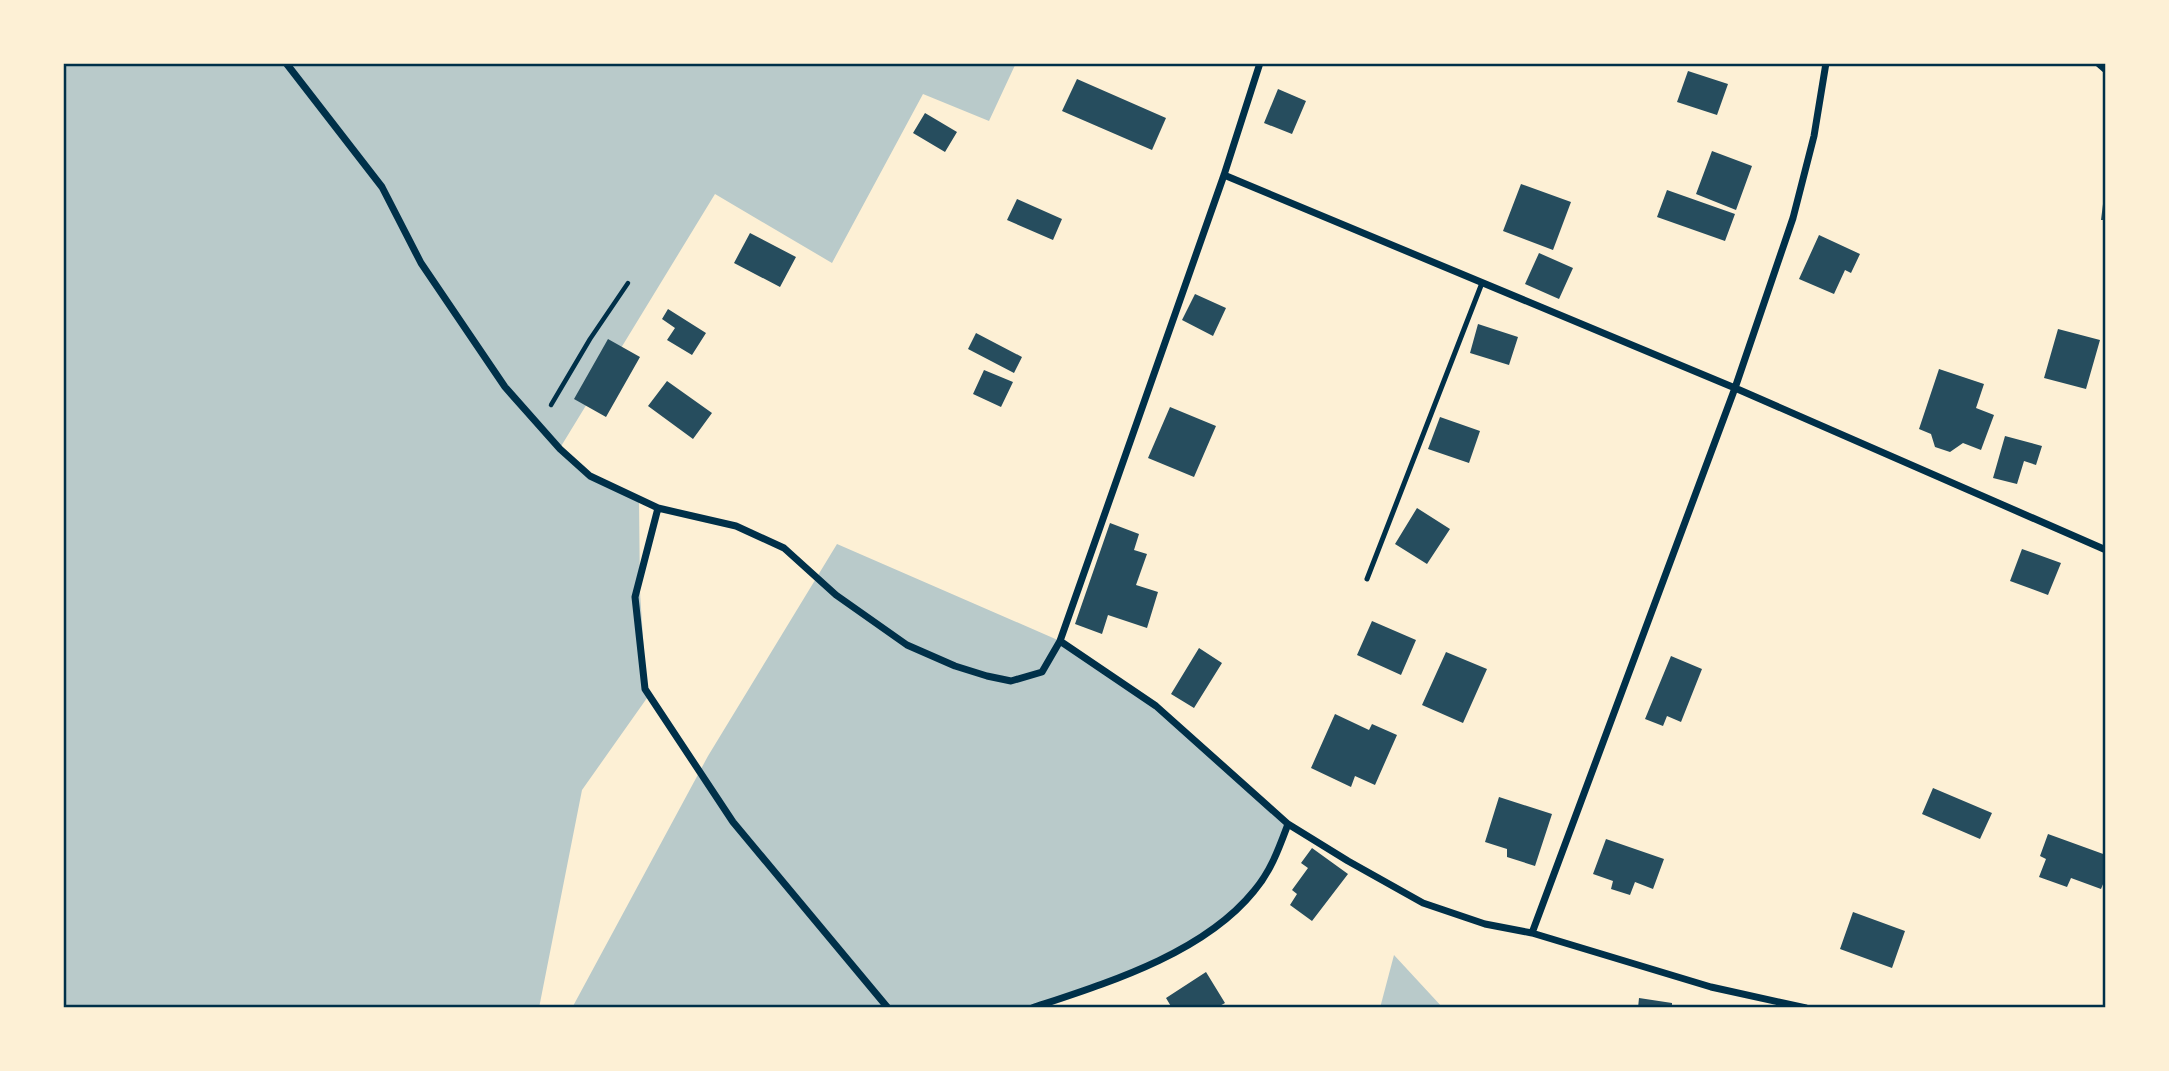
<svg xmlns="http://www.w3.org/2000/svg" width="2169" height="1071" font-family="'Varela Round',sans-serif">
  <rect width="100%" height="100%" fill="#fdf0d5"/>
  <path fill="#b9caca" d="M63,63H1016L989,121L923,94L832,263L715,194L560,448L590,476L639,500L640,592L647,698L582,790L539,1008H63Z
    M837,544L1060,641L1156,706L1288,824L1255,890L1222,924L1131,972L1032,1008H572L708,756Z
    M1394,955L1443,1008H1380Z"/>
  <path fill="#264d5e" d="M1688,71L1728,84L1717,115L1677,102Z
    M1077,79L1166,118L1152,150L1062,111Z
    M1278,89L1306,101L1292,134L1264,123Z
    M925,113L957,132L945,152L913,133Z
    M1712,151L1752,166L1736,210L1696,194Z
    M1521,184L1571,202L1553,250L1503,231Z
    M1667,190L1735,214L1725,241L1657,217Z
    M2104,196H2106V220H2101Z
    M1017,199L1062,219L1053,240L1007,220Z
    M750,233L796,257L780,287L734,263Z
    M1819,235L1860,254L1851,273L1845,270L1834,294L1799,279Z
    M1539,253L1573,268L1559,299L1525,284Z
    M1195,294L1226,308L1213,336L1182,320Z
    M668,309L706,333L692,355L667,340L675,328L662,319Z
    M1478,324L1518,337L1509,365L1470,353Z
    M2058,329L2100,340L2086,389L2044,378Z
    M976,333L1022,357L1014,373L968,349Z
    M608,339L640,357L606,417L574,399Z
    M1939,369L1984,384L1976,408L1994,415L1981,450L1963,443L1950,452L1935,447L1931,434L1919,429Z
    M984,370L1013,382L1001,407L973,394Z
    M667,381L712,413L693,439L648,406Z
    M1170,407L1216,426L1194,477L1148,458Z
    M1440,417L1480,431L1469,463L1428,449Z
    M2005,436L2042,446L2036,465L2024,461L2017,484L1993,478Z
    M1417,508L1450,529L1427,564L1395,544Z
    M1110,523L1139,534L1134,550L1147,554L1136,585L1158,592L1147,628L1108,615L1102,634L1075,624Z
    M2022,549L2061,563L2048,595L2010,581Z
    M1372,621L1416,640L1401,675L1357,655Z
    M1199,648L1222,663L1194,708L1171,694Z
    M1446,652L1487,669L1463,723L1422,705Z
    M1671,656L1702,669L1681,722L1667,716L1663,726L1645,719Z
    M1335,714L1369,730L1372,724L1397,735L1375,785L1355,776L1351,787L1311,768Z
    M1933,788L1992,813L1980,839L1922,814Z
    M1499,797L1552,814L1535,866L1507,857V849L1485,842Z
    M2048,834L2106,855V877L2101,889L2071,878L2067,887L2039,877L2046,859L2040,856Z
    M1606,839L1664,859L1653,889L1635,882L1630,895L1611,889L1613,881L1593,874Z
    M1312,848L1348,874L1312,921L1290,905L1297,894L1292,890L1308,868L1301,863Z
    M1853,912L1905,931L1892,968L1840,949Z
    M1206,972L1225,1003L1216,1008H1172L1166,998Z
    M1639,998L1672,1003V1008H1638Z"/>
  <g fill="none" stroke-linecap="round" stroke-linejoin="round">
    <path stroke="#003049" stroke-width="4.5" d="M551,405L590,339L628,283"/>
    <path stroke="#003049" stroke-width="5" d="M1367,579L1482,283"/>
    <path stroke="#003049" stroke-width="7" d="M286,63L382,187L421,263L505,387L560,449L590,476L658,508L736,526L784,548L836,595L907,645L955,666L987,676L1011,681L1042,672L1060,641L1224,175L1260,63
      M2098,63L2106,70
      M1224,175L1735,388L1793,218L1814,136L1826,63
      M658,508L635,597L645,689L733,822L888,1008
      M1060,641L1156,706L1288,824L1348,861L1423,903L1485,924L1532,933L1735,388L2106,550
      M1532,933L1711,987L1806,1008
      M1032,1008C1107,983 1203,954 1254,891C1271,871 1279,848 1288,824"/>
  </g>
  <rect width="2169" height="1071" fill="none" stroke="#fdf0d5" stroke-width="130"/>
  <rect x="65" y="65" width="2039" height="941" fill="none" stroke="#003049" stroke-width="2.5"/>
</svg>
